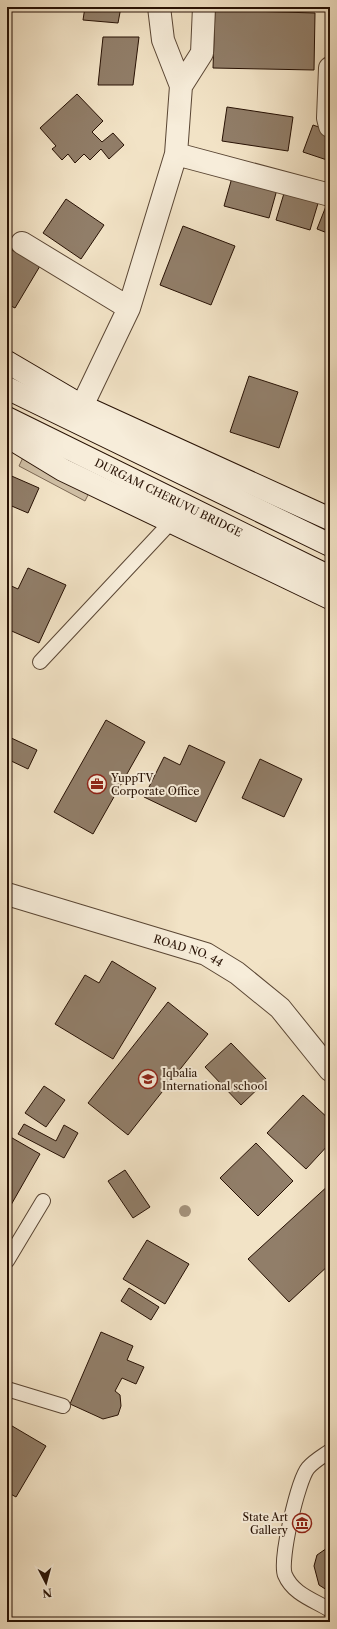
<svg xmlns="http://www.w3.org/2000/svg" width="337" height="1629" font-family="'Libre Caslon Text',serif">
  <rect width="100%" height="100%" fill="#f2e3c6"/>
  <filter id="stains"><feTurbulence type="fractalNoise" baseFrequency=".005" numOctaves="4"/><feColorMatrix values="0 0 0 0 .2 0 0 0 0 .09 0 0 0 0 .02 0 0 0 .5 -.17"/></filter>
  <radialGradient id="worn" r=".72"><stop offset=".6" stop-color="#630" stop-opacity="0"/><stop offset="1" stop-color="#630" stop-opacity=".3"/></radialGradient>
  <path fill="#cfbfa5" stroke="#7b6854" d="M34,434L102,467L85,501L19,466Z"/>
  <path fill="#917e69" stroke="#271104" d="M85,7H121L118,23L83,20Z
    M215,10L315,13L314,70L213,68Z
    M103,37H139L133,85H98Z
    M77,94L103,121L92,132L102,142L113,133L124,145L109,159L101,149L90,160L84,154L75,163L68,154L62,160L52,149L56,146L40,128Z
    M227,107L293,117L288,151L222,141Z
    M313,125L330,131V161L303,152Z
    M233,174L278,186L269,218L224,206Z
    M285,190L319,200L310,230L276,220Z
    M66,199L104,225L81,259L43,233Z
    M328,201H330V234L317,229Z
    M183,226L235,246L211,305L160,285Z
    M7,247L40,266L15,308L7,304Z
    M249,376L298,392L279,448L230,432Z
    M7,474L39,488L28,513L7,504Z
    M28,568L66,585L39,643L7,629V584L18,589Z
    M106,720L145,742L93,834L54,812Z
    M7,736L37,750L28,769L7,759Z
    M189,745L225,762L196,822L144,797L164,757L180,765Z
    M260,759L302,779L284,817L242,798Z
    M112,961L156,988L113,1059L55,1024L85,975L99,983Z
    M168,1002L208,1034L128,1135L88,1103Z
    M231,1043L267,1080L241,1105L205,1067Z
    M44,1086L65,1100L46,1127L25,1113Z
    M303,1095L330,1120V1143L306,1169L267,1133Z
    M24,1124L56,1141L64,1125L78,1133L64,1158L18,1134Z
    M7,1135L40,1154L7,1212Z
    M256,1143L293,1181L258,1216L220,1178Z
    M125,1170L150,1207L133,1218L108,1181Z
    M330,1184V1264L289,1302L248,1259Z
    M147,1240L189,1264L165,1304L123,1279Z
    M129,1288L159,1307L151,1320L121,1301Z
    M101,1332L133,1346L127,1360L144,1367L136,1384L122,1378L115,1391L120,1395L121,1406L118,1415L103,1419L70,1404Z
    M7,1423L46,1446L16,1497L7,1492Z
    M330,1546V1592L319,1585L314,1566L317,1555Z"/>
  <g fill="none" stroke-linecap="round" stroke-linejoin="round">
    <defs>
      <path id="service" d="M40,662L171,522
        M7,1261L43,1201
        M7,1389L63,1406
        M330,1451C323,1456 314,1461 308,1468C298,1480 279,1561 285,1575C293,1594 314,1600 330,1610"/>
      <path id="minor" d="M159,7L163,40L181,86
        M330,68L328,118L330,126
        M176,154L330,195
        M22,243L129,308
        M82,406L129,308L176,154L181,86L202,53L204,7"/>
      <g id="tertiary">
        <path id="s1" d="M7,894L206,954L237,973L280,1008L330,1070"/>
      </g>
      <g id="secondary">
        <path d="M7,362L82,406L330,519"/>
        <path d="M7,388L330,545"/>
        <path id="s2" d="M7,418L330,577"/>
        <path d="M7,436L63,470L330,598"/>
      </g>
    </defs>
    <use href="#service" stroke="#5a4634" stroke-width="16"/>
    <use href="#minor" stroke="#5a4634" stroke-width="24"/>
    <use href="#tertiary" stroke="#5a4634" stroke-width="24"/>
    <use href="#secondary" stroke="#271104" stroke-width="24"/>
    <use href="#service" stroke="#f7edda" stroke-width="14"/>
    <use href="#minor" stroke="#f7edda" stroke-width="22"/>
    <use href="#tertiary" stroke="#f7edda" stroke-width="22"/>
    <use href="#secondary" stroke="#f7edda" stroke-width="22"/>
  </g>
  <circle fill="#a3917a" cx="185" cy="1211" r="6"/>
  <defs>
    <symbol id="office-ring" viewBox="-11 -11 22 22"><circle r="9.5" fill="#f7edda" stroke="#8f2418" stroke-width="1.5"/><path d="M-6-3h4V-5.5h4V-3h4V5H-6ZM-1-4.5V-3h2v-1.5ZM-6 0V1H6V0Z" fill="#8f2418"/></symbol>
    <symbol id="school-ring" viewBox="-11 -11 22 22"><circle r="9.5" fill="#f7edda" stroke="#8f2418" stroke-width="1.5"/><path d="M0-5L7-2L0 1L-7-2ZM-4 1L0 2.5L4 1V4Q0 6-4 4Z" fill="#8f2418"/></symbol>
    <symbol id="museum-ring" viewBox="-11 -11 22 22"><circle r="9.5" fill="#f7edda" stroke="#8f2418" stroke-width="1.5"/><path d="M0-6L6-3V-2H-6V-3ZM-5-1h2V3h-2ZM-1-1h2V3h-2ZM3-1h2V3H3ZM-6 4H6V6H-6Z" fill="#8f2418"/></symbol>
  </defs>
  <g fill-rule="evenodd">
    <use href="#office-ring" x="86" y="773" width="22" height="22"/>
    <use href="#school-ring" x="137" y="1068" width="22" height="22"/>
    <use href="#museum-ring" x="291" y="1512" width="22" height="22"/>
  </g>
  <g text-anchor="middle" stroke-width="4" stroke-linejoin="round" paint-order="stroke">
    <g font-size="11" fill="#271104" stroke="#f7edda">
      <text dy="4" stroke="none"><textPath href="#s2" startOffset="180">DURGAM CHERUVU BRIDGE</textPath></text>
      <text dy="4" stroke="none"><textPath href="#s1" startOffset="190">ROAD NO. 44</textPath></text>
    </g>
    <g font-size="11" fill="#271104" stroke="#f7edda" text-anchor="start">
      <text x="111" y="782">YuppTV<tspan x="111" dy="13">Corporate Office</tspan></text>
      <text x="162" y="1077">Iqbalia<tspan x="162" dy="13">International school</tspan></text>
      <text x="288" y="1521" text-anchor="end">State Art<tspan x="288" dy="13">Gallery</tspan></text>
    </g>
  </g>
  <rect width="337" height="1629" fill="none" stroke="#f2e3c6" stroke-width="24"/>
  <rect x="8" y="8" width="321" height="1613" fill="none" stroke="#271104" stroke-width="2"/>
  <rect x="12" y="12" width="313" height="1605" fill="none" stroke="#271104"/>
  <g transform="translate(46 1583) rotate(174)" stroke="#f7edda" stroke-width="3" paint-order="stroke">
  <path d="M0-3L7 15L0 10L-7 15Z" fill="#271104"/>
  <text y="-6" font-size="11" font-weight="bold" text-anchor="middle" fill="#271104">N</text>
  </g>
  <rect width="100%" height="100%" filter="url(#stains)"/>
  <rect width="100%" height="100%" fill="url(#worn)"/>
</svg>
